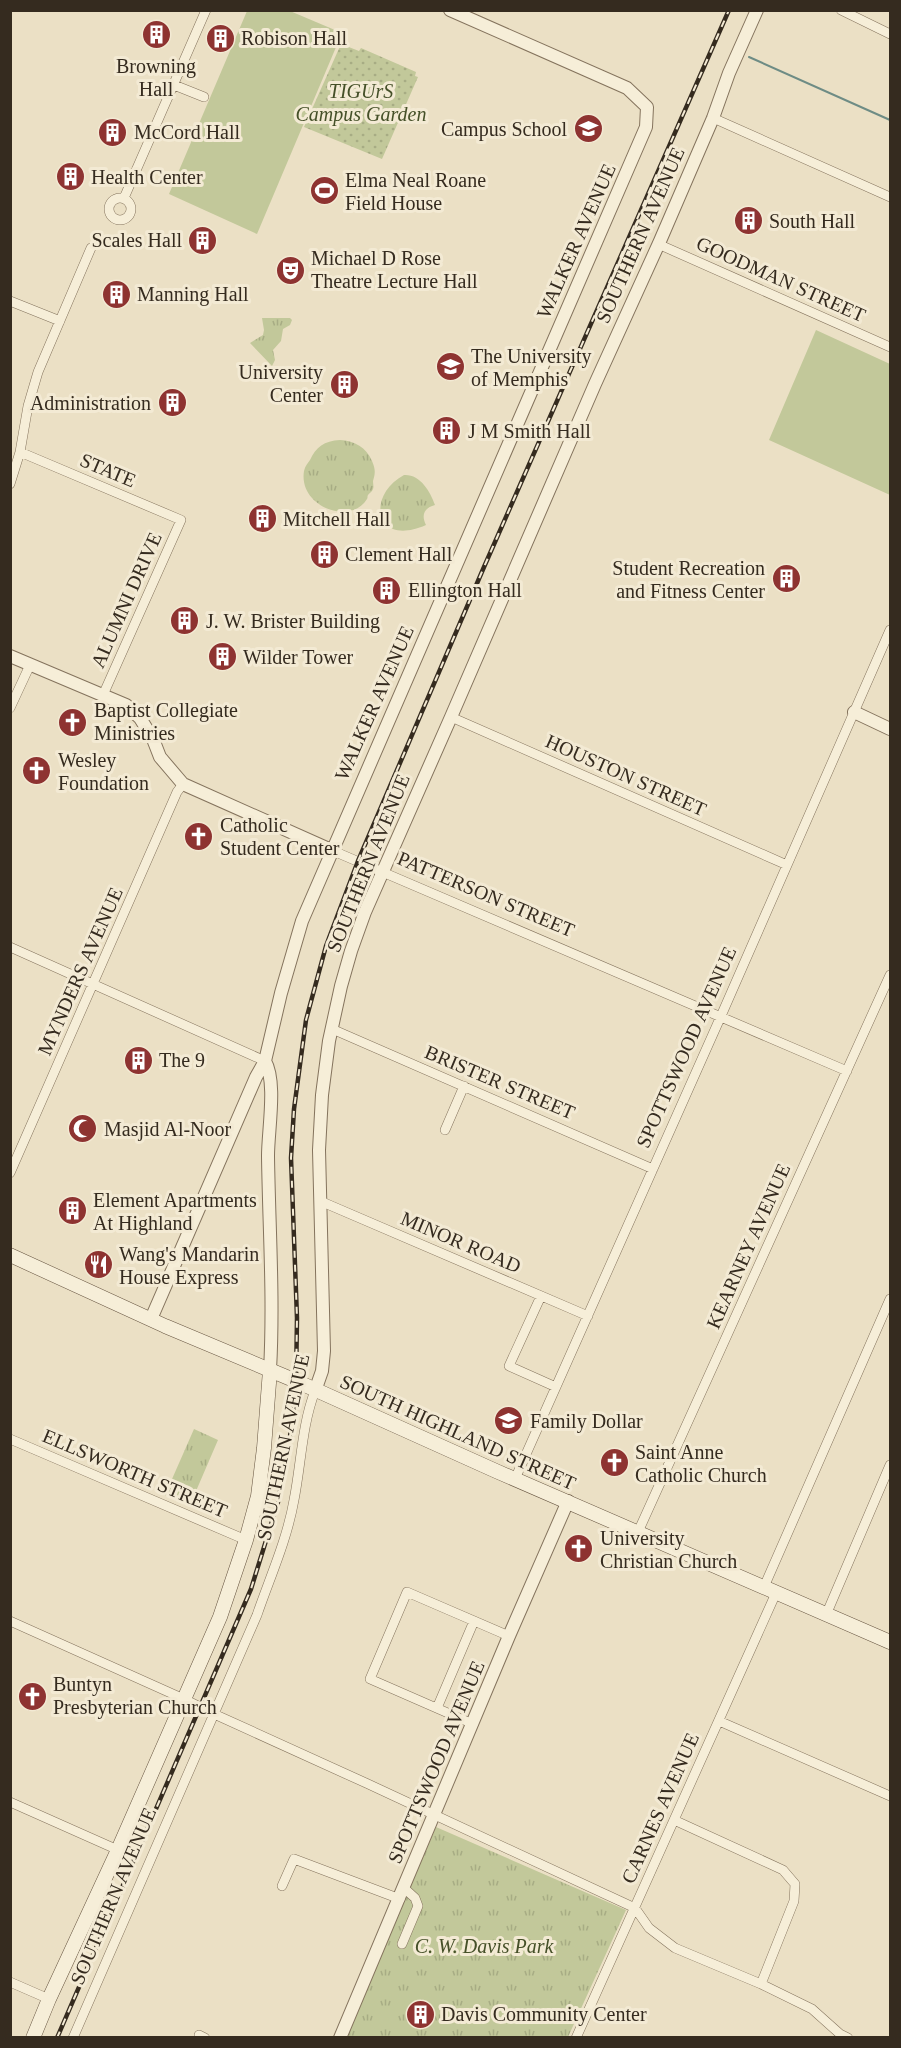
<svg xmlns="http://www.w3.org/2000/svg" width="901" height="2048" font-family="'Times New Roman',serif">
  <defs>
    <pattern id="grass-tufts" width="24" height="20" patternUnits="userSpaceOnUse" patternTransform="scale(1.5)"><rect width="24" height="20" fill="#c2c89a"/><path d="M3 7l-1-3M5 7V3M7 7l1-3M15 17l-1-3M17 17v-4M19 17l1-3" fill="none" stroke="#a7ac84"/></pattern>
    <pattern id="garden-dots" width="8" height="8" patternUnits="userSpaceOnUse" patternTransform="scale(1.5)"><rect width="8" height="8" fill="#c2c89a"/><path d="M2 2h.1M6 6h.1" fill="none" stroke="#a7ac84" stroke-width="1.8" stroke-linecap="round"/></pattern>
  </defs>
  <rect width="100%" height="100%" fill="#ebe0c5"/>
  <path fill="url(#grass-tufts)" d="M262,318H290L292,320L290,325L283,329L281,341L273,350L275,360L272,366L250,343L263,335L264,330Z
    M340,440C355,441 366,447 372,461C376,470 375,474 373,481C373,484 374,487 373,489C372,492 369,493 368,495C367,496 368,498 367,499C351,526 298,507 304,471C305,466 308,463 310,460C316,447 324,441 340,440Z
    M404,475C420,474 430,491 435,505C424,508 421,515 426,525C374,548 366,495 404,475Z
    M194,1429L218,1440L190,1505L165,1495Z
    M436,1827L626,1910L568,2037L345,2038Z"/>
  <path fill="url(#garden-dots)" d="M341,44L359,51L361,48L416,72L415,76L418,77L382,159L304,127Z"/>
  <path fill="#c2c89a" d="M247,11H290L342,33L257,234L169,194Z
    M816,330L890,364V495L769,440Z"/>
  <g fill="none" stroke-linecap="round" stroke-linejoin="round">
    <path stroke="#6e8c85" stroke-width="2" d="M749,57L890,120"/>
    <defs>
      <path id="minor" d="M841,10L890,34
        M174,85L204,97
        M713,118L890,197
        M109 209a11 11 0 1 1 22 0a11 11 0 1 1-22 0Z
        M124,198L206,10
        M658,244L890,347
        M10,301L60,321
        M20,452L181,520L103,695
        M10,484L20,452L28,406L38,372L91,248
        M10,708L30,665
        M451,717L787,865
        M331,850L847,1071
        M10,947L265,1061
        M332,1029L653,1169
        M445,1130L464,1086
        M10,1173L177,792L183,784
        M320,1201L588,1316
        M541,1296L509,1366L556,1387
        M10,1439L246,1540
        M515,1479L721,1016L890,630
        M638,1532L890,975
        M764,1587L890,1299
        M826,1615L890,1465
        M10,1621L184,1699L214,1714L366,1783L635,1908L649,1928L675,1948L761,1984L812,2009L840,2034L848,2038
        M437,1708L474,1621
        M719,1721L890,1796
        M473,1724L370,1679L407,1592L509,1636
        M10,1802L118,1850
        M674,1820L783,1870L795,1884L794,1901L761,1984
        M282,1886L294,1859L400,1899
        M402,1944L418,1906L415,1898L404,1888
        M10,1982L49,1999
        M199,2035L205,2038
        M73,2038L257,1615C270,1577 287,1540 294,1500C301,1465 302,1424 315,1391
        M576,2038L776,1593"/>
      <path id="tertiary" d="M10,656L126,705L140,718L153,739L160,757L183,784L331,850
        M854,712L890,729
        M265,1061C277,1082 268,1130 268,1156C269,1227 274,1299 270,1370
        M151,1319L256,1077L265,1061L281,993L302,921L646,127L647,107L627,88L450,10
        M315,1391L322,1371L324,1351L319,1150L322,1095L329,1041L341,986L351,951L365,912L451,717L595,384L660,241L713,118L729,73L757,10
        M340,2038L509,1636L568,1501"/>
      <path id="secondary" d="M10,1255L165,1326L296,1381L496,1471L890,1642
        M33,2038L49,1999L118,1850L220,1617L246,1540L258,1496L264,1448L270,1370"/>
    </defs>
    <use href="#minor" stroke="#84735d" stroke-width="10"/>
    <use href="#tertiary" stroke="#84735d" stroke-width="14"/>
    <use href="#secondary" stroke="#665440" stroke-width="15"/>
    <use href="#minor" stroke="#f6eed8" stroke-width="9"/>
    <use href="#tertiary" stroke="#f6eed8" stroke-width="12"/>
    <use href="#secondary" stroke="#f6eed8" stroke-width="14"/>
    <defs>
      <path id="rail" d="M57,2038L251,1589L278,1502L292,1425L296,1381L297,1318L291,1158L294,1109L306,1020L326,946L358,861L484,567L729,10"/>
    </defs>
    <use href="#rail" stroke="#352b1f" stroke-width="4.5"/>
    <use href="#rail" stroke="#f3ead4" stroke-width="2" stroke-dasharray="7" stroke-linecap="butt"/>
  </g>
  <defs>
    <symbol id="building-disc" viewBox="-11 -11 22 22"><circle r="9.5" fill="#8e3331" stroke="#f3ead4"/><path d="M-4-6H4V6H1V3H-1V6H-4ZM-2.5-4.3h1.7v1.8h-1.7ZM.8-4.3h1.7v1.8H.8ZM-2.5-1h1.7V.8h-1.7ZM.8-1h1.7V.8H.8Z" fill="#fff"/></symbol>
    <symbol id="school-disc" viewBox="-11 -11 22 22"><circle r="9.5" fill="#8e3331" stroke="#f3ead4"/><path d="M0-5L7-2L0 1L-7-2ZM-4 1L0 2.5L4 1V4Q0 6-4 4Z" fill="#fff"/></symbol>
    <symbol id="stadium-disc" viewBox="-11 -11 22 22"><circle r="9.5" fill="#8e3331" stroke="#f3ead4"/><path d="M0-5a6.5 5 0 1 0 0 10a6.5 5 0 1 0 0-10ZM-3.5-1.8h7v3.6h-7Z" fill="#fff"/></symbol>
    <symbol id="theatre-disc" viewBox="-11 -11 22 22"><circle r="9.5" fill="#8e3331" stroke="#f3ead4"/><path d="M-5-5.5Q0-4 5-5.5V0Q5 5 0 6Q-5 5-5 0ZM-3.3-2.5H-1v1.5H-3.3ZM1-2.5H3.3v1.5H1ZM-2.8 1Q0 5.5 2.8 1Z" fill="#fff"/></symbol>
    <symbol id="university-disc" viewBox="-11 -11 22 22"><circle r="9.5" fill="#8e3331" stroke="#f3ead4"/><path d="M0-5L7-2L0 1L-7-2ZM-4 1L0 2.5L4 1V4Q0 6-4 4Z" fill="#fff"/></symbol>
    <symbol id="church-disc" viewBox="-11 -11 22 22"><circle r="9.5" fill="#8e3331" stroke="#f3ead4"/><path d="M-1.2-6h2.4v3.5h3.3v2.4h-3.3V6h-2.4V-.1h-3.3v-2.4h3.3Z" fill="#fff"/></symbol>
    <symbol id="mosque-disc" viewBox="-11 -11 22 22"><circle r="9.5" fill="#8e3331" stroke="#f3ead4"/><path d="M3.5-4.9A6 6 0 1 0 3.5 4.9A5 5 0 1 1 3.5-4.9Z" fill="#fff"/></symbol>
    <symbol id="restaurant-disc" viewBox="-11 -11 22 22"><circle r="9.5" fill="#8e3331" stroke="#f3ead4"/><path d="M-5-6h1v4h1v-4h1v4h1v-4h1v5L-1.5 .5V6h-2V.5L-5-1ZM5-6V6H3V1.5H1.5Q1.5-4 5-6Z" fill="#fff"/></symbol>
  </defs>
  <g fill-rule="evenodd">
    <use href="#building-disc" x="140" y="18" width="33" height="33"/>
    <use href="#building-disc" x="204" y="22" width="33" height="33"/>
    <use href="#school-disc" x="572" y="112" width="33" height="33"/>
    <use href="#building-disc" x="96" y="116" width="33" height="33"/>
    <use href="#building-disc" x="54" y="160" width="33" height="33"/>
    <use href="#stadium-disc" x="308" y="174" width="33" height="33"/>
    <use href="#building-disc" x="732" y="204" width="33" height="33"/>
    <use href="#building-disc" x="186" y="224" width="33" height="33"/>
    <use href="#theatre-disc" x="274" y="254" width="33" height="33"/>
    <use href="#building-disc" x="100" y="278" width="33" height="33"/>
    <use href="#university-disc" x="434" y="350" width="33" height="33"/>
    <use href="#building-disc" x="328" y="368" width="33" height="33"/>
    <use href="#building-disc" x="156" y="386" width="33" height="33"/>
    <use href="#building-disc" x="430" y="414" width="33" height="33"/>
    <use href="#building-disc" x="246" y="502" width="33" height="33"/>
    <use href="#building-disc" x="308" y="538" width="33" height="33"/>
    <use href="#building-disc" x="770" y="562" width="33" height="33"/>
    <use href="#building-disc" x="370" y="574" width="33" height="33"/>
    <use href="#building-disc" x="168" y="604" width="33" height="33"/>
    <use href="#building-disc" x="206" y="640" width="33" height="33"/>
    <use href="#church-disc" x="56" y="706" width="33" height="33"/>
    <use href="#church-disc" x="20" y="754" width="33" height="33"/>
    <use href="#church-disc" x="182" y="820" width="33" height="33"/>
    <use href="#building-disc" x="122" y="1044" width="33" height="33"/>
    <use href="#mosque-disc" x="66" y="1112" width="33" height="33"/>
    <use href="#building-disc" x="56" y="1194" width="33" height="33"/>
    <use href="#restaurant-disc" x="82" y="1248" width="33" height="33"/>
    <use href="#school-disc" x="492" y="1404" width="33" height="33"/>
    <use href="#church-disc" x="598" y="1446" width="33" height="33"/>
    <use href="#church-disc" x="562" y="1532" width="33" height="33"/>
    <use href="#church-disc" x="16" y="1680" width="33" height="33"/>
    <use href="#building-disc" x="404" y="1998" width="33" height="33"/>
  </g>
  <g text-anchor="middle" stroke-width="6" stroke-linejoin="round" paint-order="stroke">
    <g font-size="20" fill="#352b1f" stroke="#f3ead4" text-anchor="start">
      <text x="241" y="45">Robison Hall</text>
      <text x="156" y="73" text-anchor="middle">Browning<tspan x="156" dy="23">Hall</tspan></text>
      <text x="567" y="136" text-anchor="end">Campus School</text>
      <text x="134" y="139">McCord Hall</text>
      <text x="91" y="184">Health Center</text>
      <text x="345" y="187">Elma Neal Roane<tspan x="345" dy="23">Field House</tspan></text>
      <text x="769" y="228">South Hall</text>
      <text x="182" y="247" text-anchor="end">Scales Hall</text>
      <text x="311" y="265">Michael D Rose<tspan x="311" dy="23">Theatre Lecture Hall</tspan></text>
      <text x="137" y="301">Manning Hall</text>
      <text x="471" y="363">The University<tspan x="471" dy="23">of Memphis</tspan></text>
      <text x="323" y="379" text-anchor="end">University<tspan x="323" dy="23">Center</tspan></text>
      <text x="151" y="410" text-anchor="end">Administration</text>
      <text x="468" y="438">J M Smith Hall</text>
      <text x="283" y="526">Mitchell Hall</text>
      <text x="345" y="561">Clement Hall</text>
      <text x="765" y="575" text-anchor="end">Student Recreation<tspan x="765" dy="23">and Fitness Center</tspan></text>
      <text x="408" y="597">Ellington Hall</text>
      <text x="206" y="628">J. W. Brister Building</text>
      <text x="243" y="664">Wilder Tower</text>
      <text x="94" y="717">Baptist Collegiate<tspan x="94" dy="23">Ministries</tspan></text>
      <text x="58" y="767">Wesley<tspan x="58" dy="23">Foundation</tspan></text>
      <text x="220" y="832">Catholic<tspan x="220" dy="23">Student Center</tspan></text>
      <text x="159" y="1067">The 9</text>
      <text x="104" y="1136">Masjid Al-Noor</text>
      <text x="93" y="1207">Element Apartments<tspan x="93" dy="23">At Highland</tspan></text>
      <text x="119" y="1261">Wang's Mandarin<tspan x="119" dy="23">House Express</tspan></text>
      <text x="530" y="1428">Family Dollar</text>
      <text x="635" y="1459">Saint Anne<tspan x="635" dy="23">Catholic Church</tspan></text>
      <text x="600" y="1545">University<tspan x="600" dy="23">Christian Church</tspan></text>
      <text x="53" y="1691">Buntyn<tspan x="53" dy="23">Presbyterian Church</tspan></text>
      <text x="441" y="2021">Davis Community Center</text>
    </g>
    <g font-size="20" font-style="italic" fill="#455028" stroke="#f3ead4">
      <text x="361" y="98">TIGUrS<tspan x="361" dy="23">Campus Garden</tspan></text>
      <text x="484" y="1953">C. W. Davis Park</text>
    </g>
    <g font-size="20" fill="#352b1f" stroke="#f3ead4">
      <text transform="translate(640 235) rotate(-66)" y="7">SOUTHERN AVENUE</text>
      <text transform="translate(576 241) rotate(-66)" y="7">WALKER AVENUE</text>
      <text transform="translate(781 279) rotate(24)" y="7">GOODMAN STREET</text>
      <text transform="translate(108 470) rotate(23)" y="7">STATE</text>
      <text transform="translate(126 600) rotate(-66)" y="7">ALUMNI DRIVE</text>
      <text transform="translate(374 703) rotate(-66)" y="7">WALKER AVENUE</text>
      <text transform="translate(626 775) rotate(24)" y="7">HOUSTON STREET</text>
      <text transform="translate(368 863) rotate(-68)" y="7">SOUTHERN AVENUE</text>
      <text transform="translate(486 894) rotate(23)" y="7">PATTERSON STREET</text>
      <text transform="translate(80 971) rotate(-66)" y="7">MYNDERS AVENUE</text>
      <text transform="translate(686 1047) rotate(-66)" y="7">SPOTTSWOOD AVENUE</text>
      <text transform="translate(500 1082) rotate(23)" y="7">BRISTER STREET</text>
      <text transform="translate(461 1242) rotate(23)" y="7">MINOR ROAD</text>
      <text transform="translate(748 1246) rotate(-66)" y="7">KEARNEY AVENUE</text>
      <text transform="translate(458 1432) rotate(24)" y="7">SOUTH HIGHLAND STREET</text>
      <text transform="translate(283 1447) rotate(-78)" y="7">SOUTHERN AVENUE</text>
      <text transform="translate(135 1473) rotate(23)" y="7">ELLSWORTH STREET</text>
      <text transform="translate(436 1762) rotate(-67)" y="7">SPOTTSWOOD AVENUE</text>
      <text transform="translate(660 1808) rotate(-66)" y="7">CARNES AVENUE</text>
      <text transform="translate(113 1896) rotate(-67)" y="7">SOUTHERN AVENUE</text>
    </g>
  </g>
  <rect width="901" height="2048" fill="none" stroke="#352b1f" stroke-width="24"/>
</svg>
